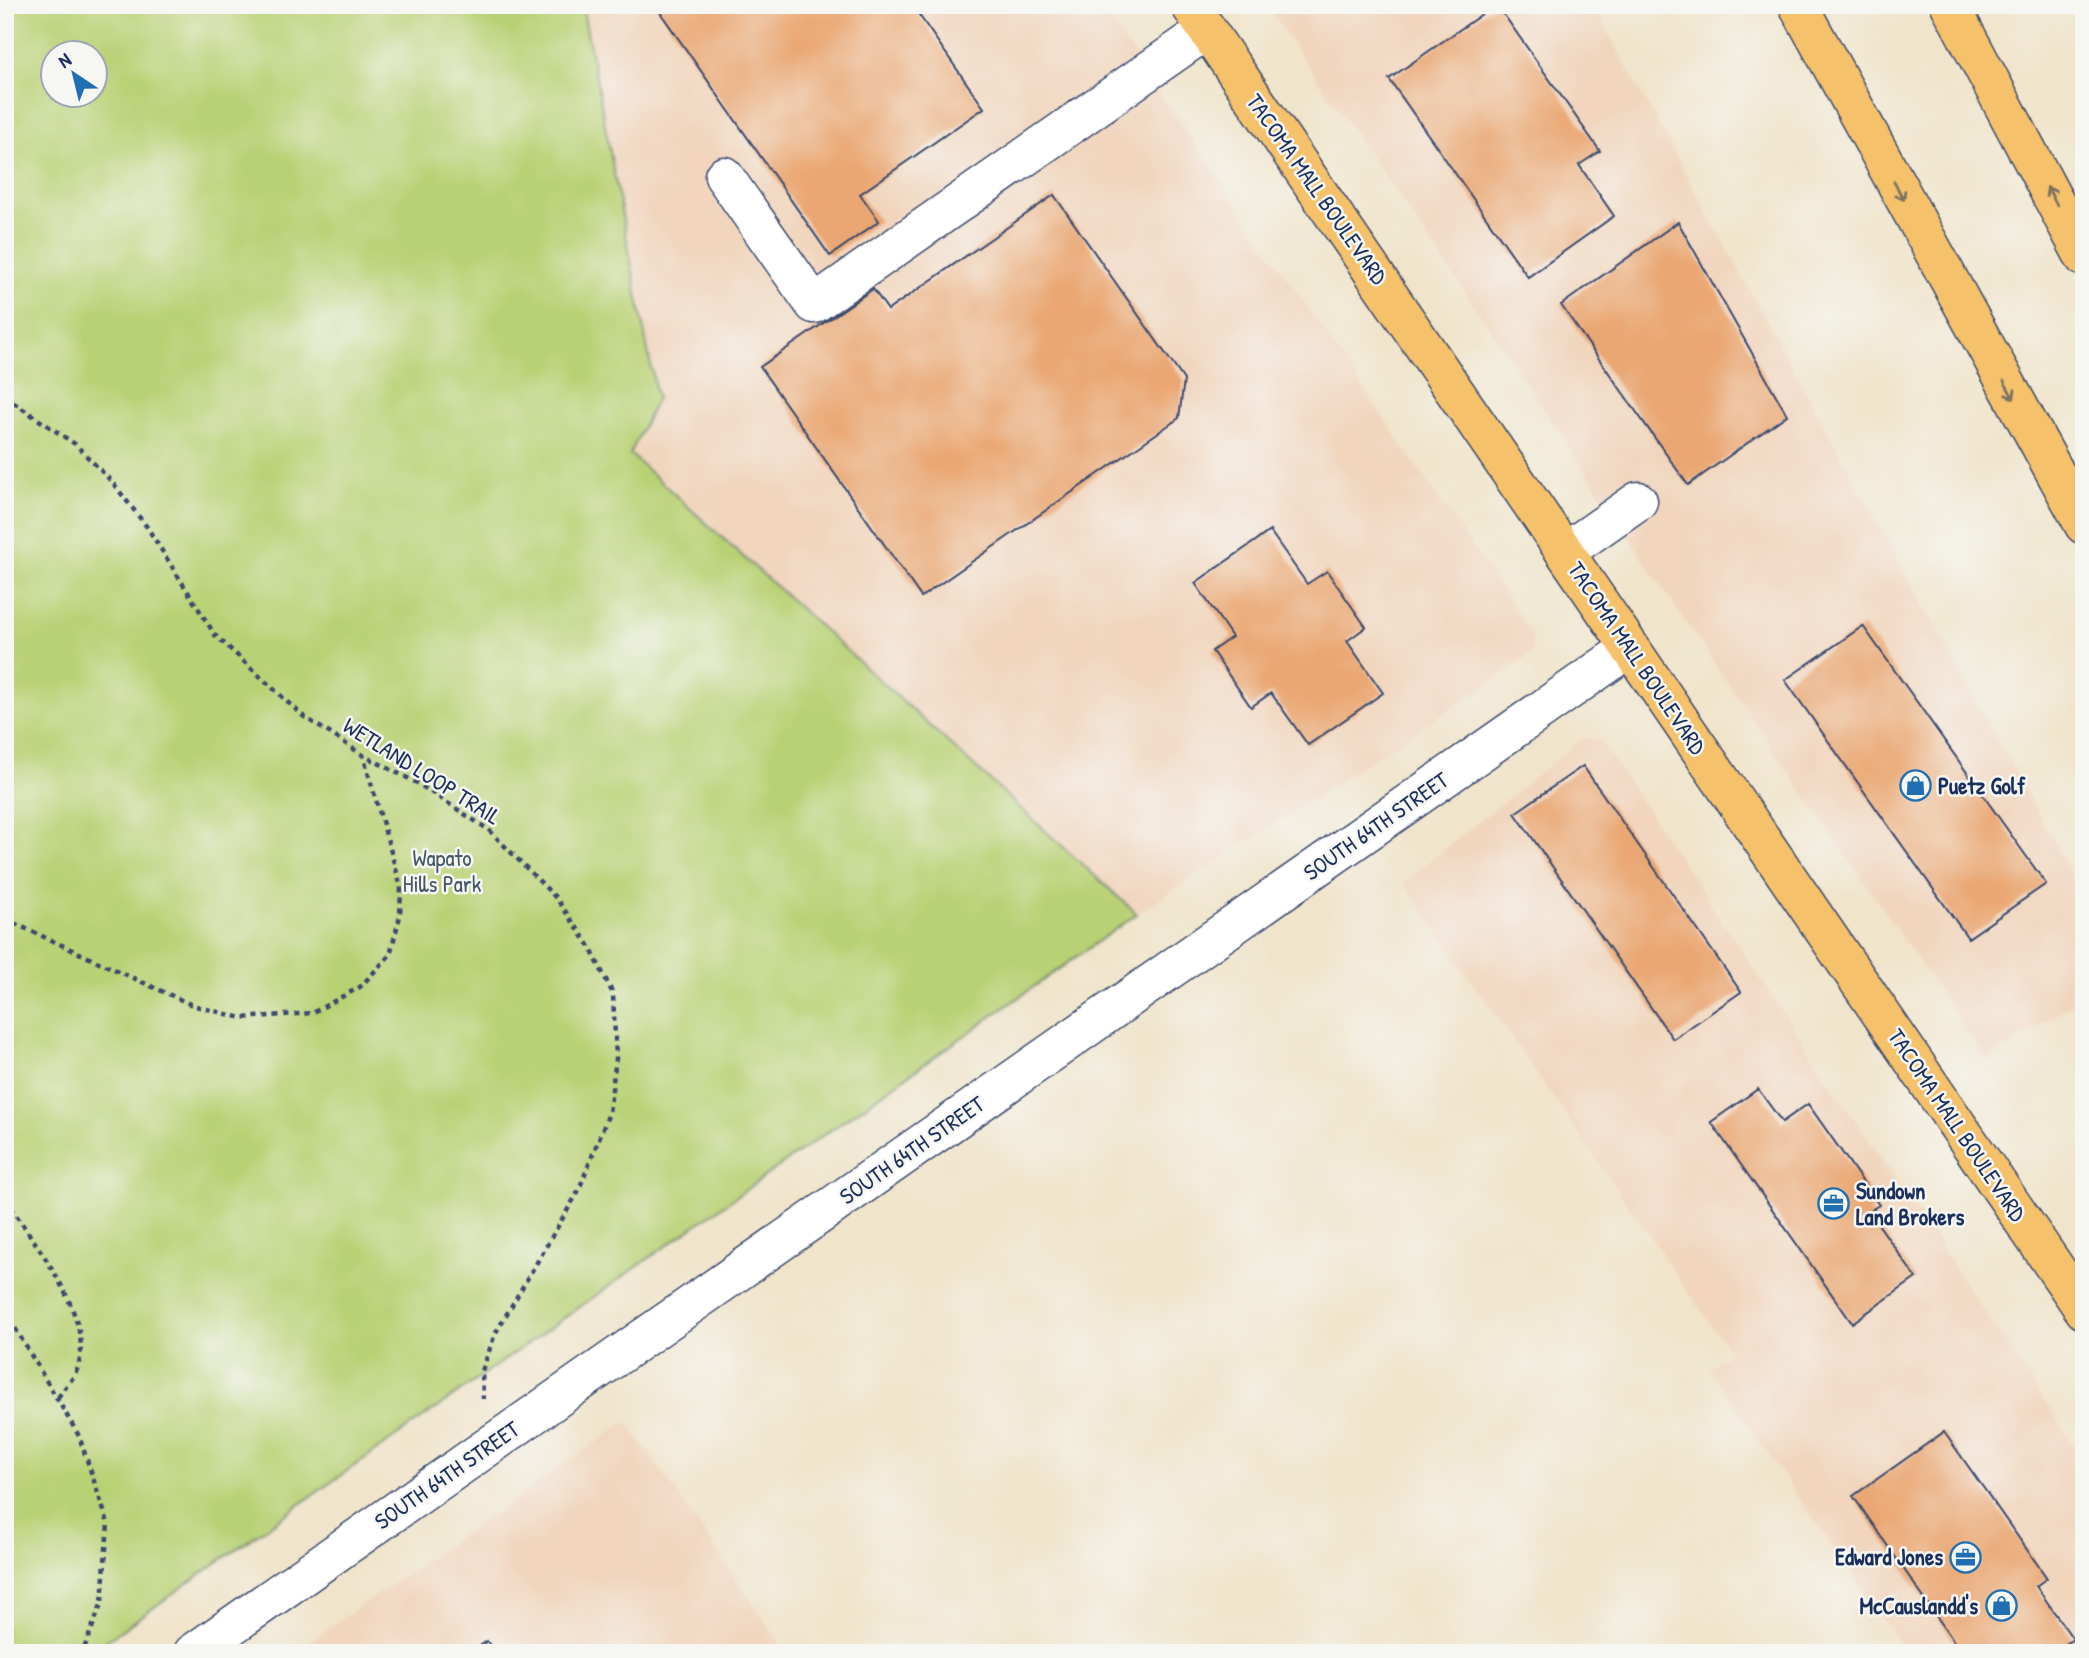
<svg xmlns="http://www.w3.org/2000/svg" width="2089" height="1658" font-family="'Patrick Hand',sans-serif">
  <rect width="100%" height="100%" fill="#f6f6f2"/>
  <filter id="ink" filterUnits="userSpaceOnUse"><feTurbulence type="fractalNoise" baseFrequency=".0143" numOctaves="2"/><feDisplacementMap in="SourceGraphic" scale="14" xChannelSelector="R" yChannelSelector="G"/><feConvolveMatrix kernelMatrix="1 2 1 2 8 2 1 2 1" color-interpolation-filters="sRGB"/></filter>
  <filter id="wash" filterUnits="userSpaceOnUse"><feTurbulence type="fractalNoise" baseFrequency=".00686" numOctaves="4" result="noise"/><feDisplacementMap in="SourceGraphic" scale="28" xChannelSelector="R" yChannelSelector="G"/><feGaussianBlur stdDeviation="1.57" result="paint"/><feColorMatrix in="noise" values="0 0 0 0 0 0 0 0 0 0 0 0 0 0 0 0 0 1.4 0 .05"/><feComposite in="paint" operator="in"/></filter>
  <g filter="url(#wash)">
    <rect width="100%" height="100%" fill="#f0e4ca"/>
    <path fill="#f1d5bd" d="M582,5H1100L1532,634L1533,649L1524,660L1137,914L629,454L657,398Z
      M1266,5H1593L2084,897V995L1987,1061L1664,590L1496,337Z
      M1584,738L1600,740L2084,1460V1653H1906L1709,1368L1730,1352L1403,882Z
      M627,1421L787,1653H293Z"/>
    <path fill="#b9d175" stroke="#6a806a" stroke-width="2" fill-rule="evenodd" d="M5,5H582L657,398L630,454L1137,914L89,1653H5ZM52,52H94V94H52Z"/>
    <g id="blocks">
      <path fill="#eaa773" d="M655,5H912L984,108L860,194L879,221L830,256Z
        M1495,5H1497L1600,151L1579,165L1614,216L1528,277L1389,79Z
        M1054,195L1184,380L1179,418L921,597L760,367L873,289L888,310Z
        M1678,222L1787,415L1688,485L1561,305Z
        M1270,531L1307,584L1327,571L1366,627L1347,641L1383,693L1308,745L1271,693L1251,707L1212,651L1232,637L1195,583Z
        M1863,626L2046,884L1968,938L1785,680Z
        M1583,766L1741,992L1673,1039L1515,813Z
        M1758,1089L1782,1122L1808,1104L1879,1205L1869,1211L1916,1278L1852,1323L1711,1122Z
        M1944,1432L2047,1578L2036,1586L2073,1639L2053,1653H1962L1853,1496Z
        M487,1641L495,1653H470Z"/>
    </g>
  </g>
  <g filter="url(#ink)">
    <use href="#blocks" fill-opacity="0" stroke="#3b4a6e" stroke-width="2"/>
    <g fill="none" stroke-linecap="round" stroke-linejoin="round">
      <defs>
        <path id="minor" d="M724,176L814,304L1207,30
          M1565,552L1638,501
          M193,1653L1630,648"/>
        <path id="major" d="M1190,5L2084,1310"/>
        <path id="highway" d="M1798,5L2084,525
          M1950,5L2084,257"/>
      </defs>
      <use href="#minor" stroke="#3b4a6e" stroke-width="41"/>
      <use href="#major" stroke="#3b4a6e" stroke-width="41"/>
      <use href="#highway" stroke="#3b4a6e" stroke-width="41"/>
      <path stroke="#3b4a6e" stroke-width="4.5" stroke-dasharray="5 5" stroke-linecap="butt" d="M5,397L75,444L113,483L147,527L215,635L303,716L363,755L417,783L489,830L556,898L589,945L613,994L616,1058L609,1113L578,1192L495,1334L482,1371L483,1399
        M5,919L192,1005L242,1018L312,1013L360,987L390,955L400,916L401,887L363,755
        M5,1199C32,1240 95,1316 78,1367C75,1378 63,1389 57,1399
        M5,1311L79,1436L108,1523L102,1602L84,1649L79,1653"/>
      <use href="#minor" stroke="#fff" stroke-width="38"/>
      <use href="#major" stroke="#f5c16b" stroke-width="38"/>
      <use href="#highway" stroke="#f5c16b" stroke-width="38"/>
    </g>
    <defs><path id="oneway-shaft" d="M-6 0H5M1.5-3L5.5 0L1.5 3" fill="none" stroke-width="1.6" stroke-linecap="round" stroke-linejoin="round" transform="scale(1.75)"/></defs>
    <g stroke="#7d7164">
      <use href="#oneway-shaft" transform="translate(1899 191) rotate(61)"/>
      <use href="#oneway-shaft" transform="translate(2052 196) rotate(-118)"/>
      <use href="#oneway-shaft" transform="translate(2009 390) rotate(61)"/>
    </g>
  </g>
  <defs>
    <symbol id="shop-ring" viewBox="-11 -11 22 22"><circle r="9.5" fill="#f6f6f2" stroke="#1f6fb2" stroke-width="1.5"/><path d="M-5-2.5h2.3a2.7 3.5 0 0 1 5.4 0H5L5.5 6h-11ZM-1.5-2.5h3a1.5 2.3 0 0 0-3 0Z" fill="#1f6fb2"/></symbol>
    <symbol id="office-ring" viewBox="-11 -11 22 22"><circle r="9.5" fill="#f6f6f2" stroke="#1f6fb2" stroke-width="1.5"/><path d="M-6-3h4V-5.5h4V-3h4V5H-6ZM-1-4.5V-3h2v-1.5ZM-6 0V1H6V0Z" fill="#1f6fb2"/></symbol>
  </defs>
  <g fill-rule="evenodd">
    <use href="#shop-ring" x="1898" y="768" width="35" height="35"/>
    <use href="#office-ring" x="1816" y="1186" width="35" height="35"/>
    <use href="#office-ring" x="1948" y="1540" width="35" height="35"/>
    <use href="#shop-ring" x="1984" y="1588" width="35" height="35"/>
  </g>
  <g text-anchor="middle" stroke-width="5" stroke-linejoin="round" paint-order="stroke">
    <g font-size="23" fill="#1b2f5e" stroke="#f6f6f2">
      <text transform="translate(1317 189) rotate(55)" y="8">TACOMA MALL BOULEVARD</text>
      <text transform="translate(1637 658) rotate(56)" y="8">TACOMA MALL BOULEVARD</text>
      <text transform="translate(422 771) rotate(32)" y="8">WETLAND LOOP TRAIL</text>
      <text transform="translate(1376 826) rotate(-35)" y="8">SOUTH 64TH STREET</text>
      <text transform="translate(1957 1125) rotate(56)" y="8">TACOMA MALL BOULEVARD</text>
      <text transform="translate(912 1150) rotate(-35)" y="8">SOUTH 64TH STREET</text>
      <text transform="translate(447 1475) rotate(-35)" y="8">SOUTH 64TH STREET</text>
    </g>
    <g font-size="23" font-weight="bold" fill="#1b2f5e" stroke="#f6f6f2" text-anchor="start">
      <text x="1938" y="794">Puetz Golf</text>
      <text x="1856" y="1199">Sundown<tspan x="1856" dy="26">Land Brokers</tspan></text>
      <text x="1943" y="1565" text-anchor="end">Edward Jones</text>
      <text x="1978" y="1614" text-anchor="end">McCauslandd's</text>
    </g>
    <g font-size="23" fill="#425864" stroke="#f6f6f2">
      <text x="442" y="866">Wapato<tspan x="442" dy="26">Hills Park</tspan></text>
    </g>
  </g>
  <rect width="2089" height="1658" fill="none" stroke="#f6f6f2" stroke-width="28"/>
  <g transform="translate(74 74) rotate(325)"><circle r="33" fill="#f6f6f2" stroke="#9ea6b7" stroke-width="2"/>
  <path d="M0-5L12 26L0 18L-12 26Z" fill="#1f6fb2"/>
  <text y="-10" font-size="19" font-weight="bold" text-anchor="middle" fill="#1b2f5e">N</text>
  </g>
</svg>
